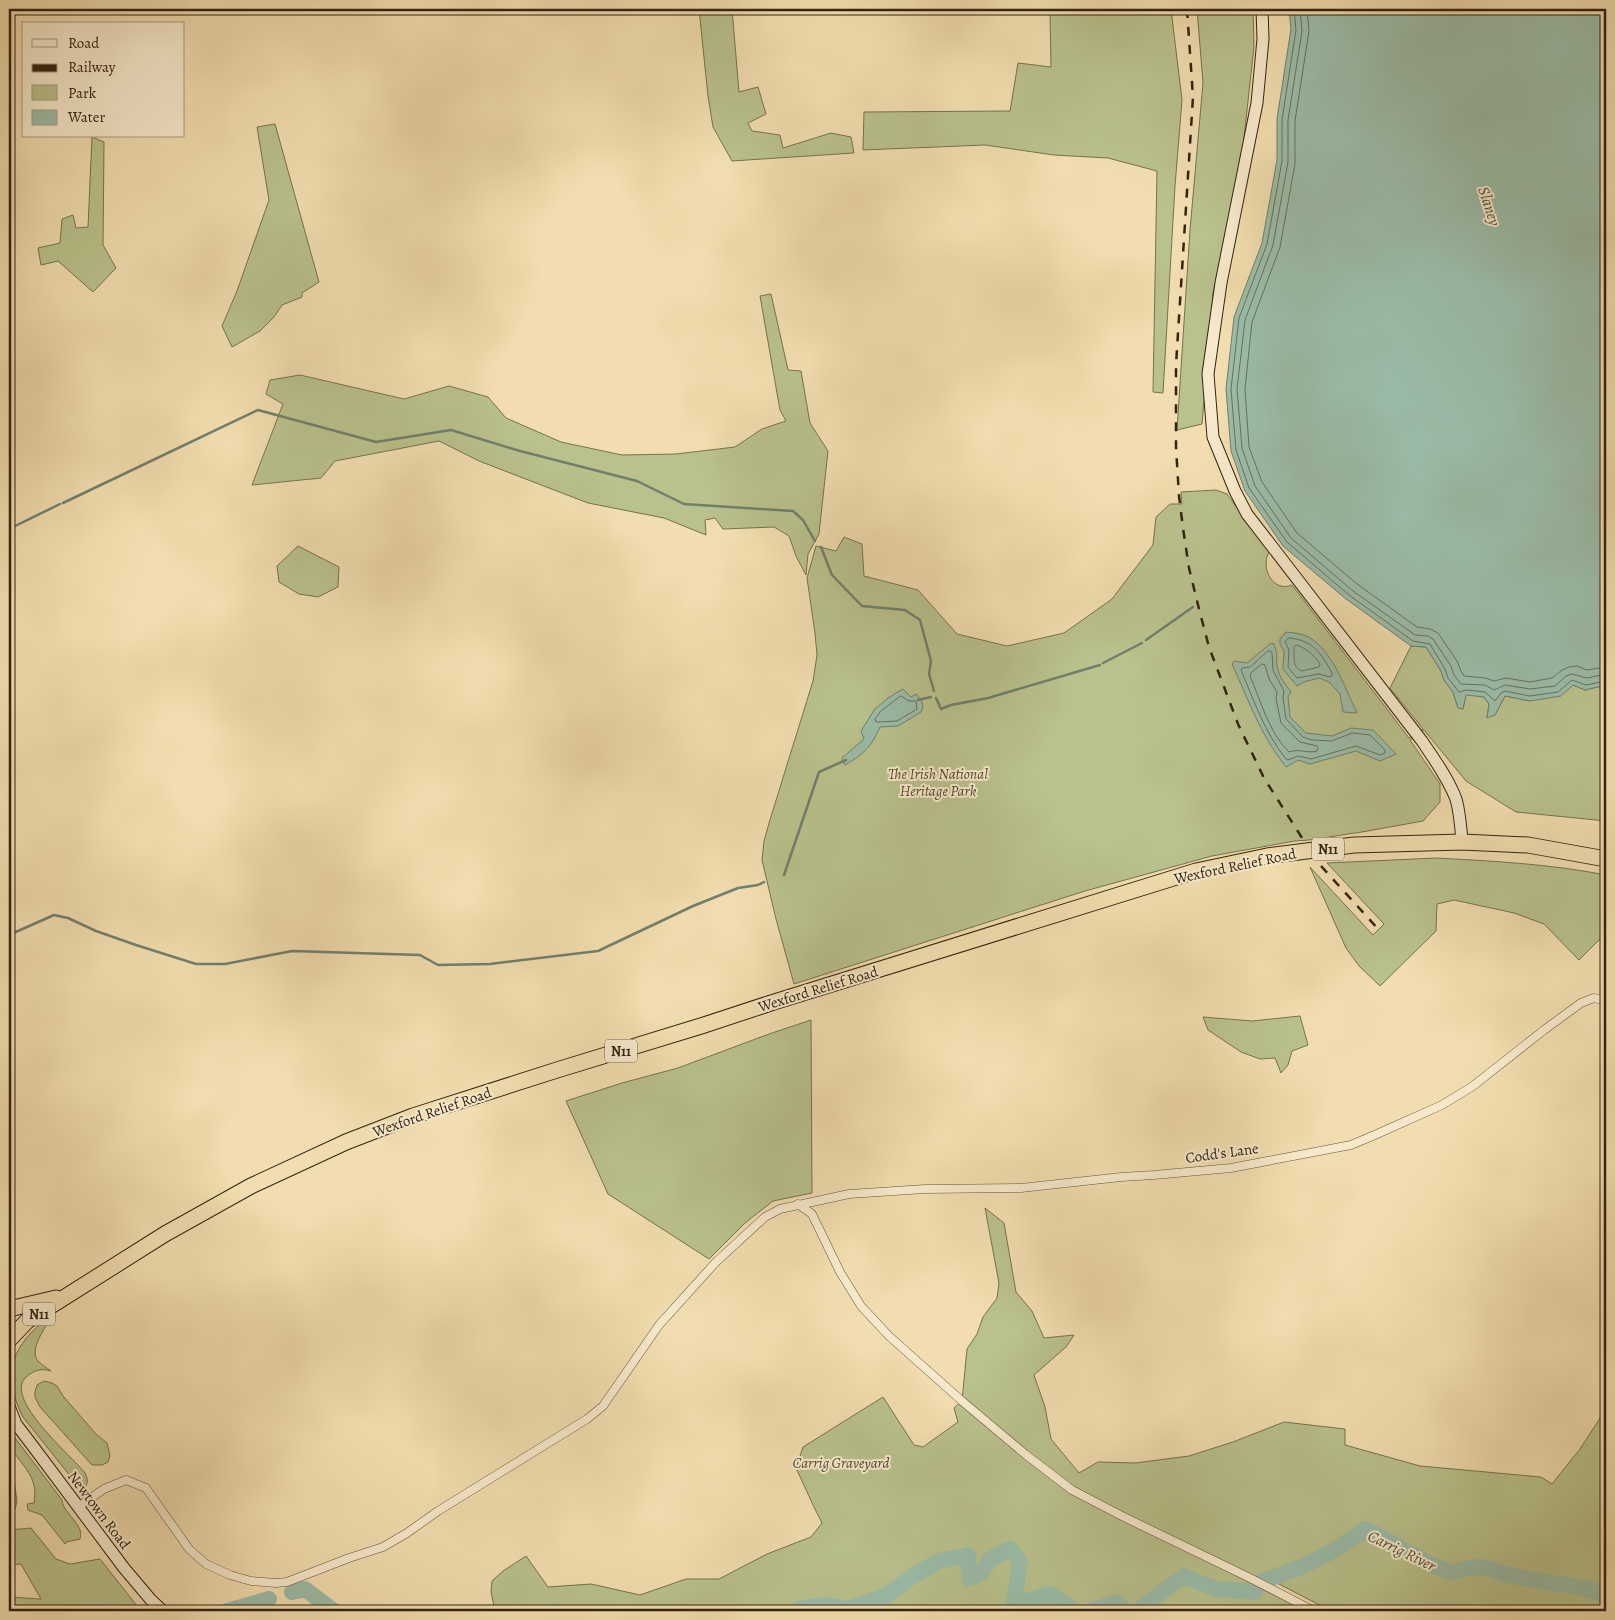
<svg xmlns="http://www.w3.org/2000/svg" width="1615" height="1620" font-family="Alegreya,serif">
  <rect width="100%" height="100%" fill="#f1ddaf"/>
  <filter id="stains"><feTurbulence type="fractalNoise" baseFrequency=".004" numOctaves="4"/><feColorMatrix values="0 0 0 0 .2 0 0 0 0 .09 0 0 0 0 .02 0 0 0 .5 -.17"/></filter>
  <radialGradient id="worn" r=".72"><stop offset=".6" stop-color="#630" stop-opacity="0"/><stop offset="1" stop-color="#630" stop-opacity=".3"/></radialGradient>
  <path fill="#b9c18c" stroke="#76724e" d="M699,9H732L739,92L758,87L766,114L748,123L752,131L780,135L783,148L831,133L851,137L854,153L732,161L713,127L708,96Z
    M1042,9H1171L1182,100L1175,186L1163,393L1153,392L1157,171L1108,158L1054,155L985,145L863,150L864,112L1010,111L1018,63L1051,67L1050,14Z
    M1197,9H1253L1254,46L1242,156L1213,293L1202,424L1177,430L1190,230L1203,83Z
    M275,124L319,282L302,293V297L282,305L274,317L260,331L232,347L222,326L237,291L269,200L257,127Z
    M92,137L104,142L103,245L116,268L93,292L58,261L41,265L38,248L60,243L62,219L73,215L76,228L88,227Z
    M771,294L788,370L801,371L810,423L828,451L819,534L808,554L806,575L796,556L789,536L774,527L723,529L715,518L705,520L706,535L664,518L588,503L479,461L439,441L335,461L321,478L252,485L283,404L266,394L270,380L300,375L404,399L449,386L488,397L506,418L561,442L622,455L676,454L735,447L762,429L786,421L780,410L760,296Z
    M1216,490L1227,494L1269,552C1260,568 1273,593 1292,585L1409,738L1423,729L1390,688L1411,646L1426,647L1441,671L1444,680L1453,692L1458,708L1463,709L1466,694L1484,697L1489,704L1487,717L1495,715L1505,696L1530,701L1573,685L1585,690L1606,685V821L1516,812L1466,781L1424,730L1410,740L1440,784V802L1423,821L1362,832L1309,840L1295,841L1212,856L1085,891L794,984L776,919L762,860L764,841L769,823L813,681L817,655L815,633L807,578L816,546L836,551L844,537L862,544L864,576L918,590L957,634L1007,646L1064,633L1112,599L1153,545L1156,517L1170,504H1182L1181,492Z
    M298,546L339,567L338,587L318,597L299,594L279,582L277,566Z
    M1436,858C1493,861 1550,864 1606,875V933L1579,960L1544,924L1514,913L1454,900L1437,904L1436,931L1380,986L1359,966L1346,948L1310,867L1373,935L1384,924L1327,863Z
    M1300,1016L1308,1045L1292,1051L1288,1065L1281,1073L1275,1058L1260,1059L1241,1052L1208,1030L1203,1017L1252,1021Z
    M811,1020L812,1193L773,1201L745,1223L709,1259L608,1194L566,1101L622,1083L678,1068L769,1034Z
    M985,1208L1004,1223L1016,1292L1032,1311L1044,1338L1074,1335L1066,1347L1034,1375L1045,1407L1051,1439L1079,1473L1098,1462L1135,1463L1189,1456L1233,1442L1284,1422L1345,1429V1445L1420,1466L1541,1477L1552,1484L1580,1449L1606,1409V1611H1331L1277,1583L1294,1574L1318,1564L1367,1535L1414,1563L1454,1577L1481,1572V1568L1473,1567L1451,1572L1436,1567L1366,1529L1336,1549L1306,1565L1260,1583L1314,1611H495L491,1592L492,1581L503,1571L526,1556L548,1587L591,1584L640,1595L686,1579H719L767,1554L811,1537L822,1523L813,1505L796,1468L803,1447L883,1397L914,1445L923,1447L958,1422L954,1408L962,1401L967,1349L977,1334L983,1317L997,1298L999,1283Z
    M52,1315C47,1326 28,1349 38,1361C42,1365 47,1368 51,1371C41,1368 34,1370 26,1377C3,1399 72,1456 85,1473C88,1479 89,1485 83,1488L75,1482L23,1417C0,1372 13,1343 52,1315Z
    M44,1381L52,1383L57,1386L63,1396L96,1434L107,1443L110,1456L108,1462L102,1465H92L40,1407L35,1397V1392L37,1385Z
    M9,1430L62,1500C63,1514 85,1524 80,1539L66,1542L65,1544L42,1515L28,1510L27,1504L34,1503C39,1476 22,1467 10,1446C8,1442 9,1435 9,1430Z
    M13,1479H14L17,1502L15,1509L9,1508V1482Z
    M31,1528L56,1559L70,1564L100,1559L141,1611H9V1597L41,1599L21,1564L9,1565V1530Z"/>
  <path fill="#9bbca8" stroke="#717f6c" d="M1289,9H1606V685L1585,690L1573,685L1561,696L1530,701L1505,696L1495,715L1487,718L1489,704L1484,697L1466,695L1463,709L1458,708L1453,692L1444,680L1441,671L1426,647L1411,646L1346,599L1283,546L1245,491L1231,451L1226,389L1234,317L1262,243L1277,160V119L1291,29Z
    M1286,632C1296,633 1305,634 1313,640C1334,655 1346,690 1357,713L1343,712L1340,694L1329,682L1319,678L1304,682L1297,686L1283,669L1284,651L1280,644V639Z
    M1271,643L1274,644C1279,655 1275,660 1278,670C1280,678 1286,685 1291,692L1288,697L1290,717L1306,733L1332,736L1351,728L1373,730L1396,754L1380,761L1356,751L1310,764L1298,760L1286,767C1260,734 1249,701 1232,664L1234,661L1247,663Z
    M903,689L911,697L916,694C921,699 925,705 921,712L898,726L880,727C871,747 864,754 845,765L842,758L864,739L861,731L875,709L888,698Z"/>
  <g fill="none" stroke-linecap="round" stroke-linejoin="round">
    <path stroke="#67705c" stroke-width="1" d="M1294,9L1296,30L1282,120V161L1267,244L1239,318L1231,389L1236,450L1249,488L1287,542L1349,595L1413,641L1430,644L1445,669L1448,678L1459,692L1467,690L1485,692L1495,701L1501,693L1505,691L1530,696L1558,692L1572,680L1586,685L1606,681
      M1300,9L1302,31L1288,120V162L1273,245L1245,320L1237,389L1242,448L1255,486L1291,538L1353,591L1415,635L1428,636L1433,639L1451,666L1454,675L1461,684L1485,685L1494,690L1505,685L1530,689L1555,686L1566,676L1572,674L1587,678L1606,674
      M1307,9L1309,31L1295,121V164L1280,247L1252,322L1245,389L1249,447L1262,482L1297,533L1357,584L1417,627L1430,629L1438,633L1457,661L1461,671L1464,676L1486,678L1494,681L1506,678L1530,682L1552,678L1562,670L1569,667L1577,666L1587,670L1606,667
      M1289,638C1313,640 1321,653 1332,673V676L1330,677L1319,674L1297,678L1288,667L1289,650L1285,642Z
      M1297,645C1307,649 1314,655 1320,664L1319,667L1302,671C1291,666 1295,657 1294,647Z
      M1268,651H1271L1272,653L1273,670L1284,691L1283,698L1286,719L1303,737L1312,740L1332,741L1352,733L1370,735L1385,750V753L1380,755L1356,746L1311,759L1298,756L1288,760L1286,759C1265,733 1254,701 1241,670L1242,668L1250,667Z
      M1262,664L1265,665L1269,679L1277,692L1276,699L1281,723L1300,742L1317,746L1318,748L1317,751C1307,754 1300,748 1289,752C1269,733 1261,701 1250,676L1251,673Z
      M901,696L909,701H916L917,709L897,721L876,722L875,719L880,712Z"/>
    <path stroke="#717f6c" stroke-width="2.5" d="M63,503L258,410L376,442L451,430L520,451L637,481L684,504L793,511L803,520L815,541
      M9,529L60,504
      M821,547L832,575L862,606L905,610L920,620L931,661L929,674L934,691
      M1146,640L1193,607
      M1103,663L1142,643
      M936,698L941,709L951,705L988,698L1100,665
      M918,700L931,697
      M784,875L819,772L846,760
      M9,935L54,915L68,918L96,931L136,945L196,964H225L292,951L420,955L438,965L490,964L598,951L693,906L738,888L758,885L764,882"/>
    <path stroke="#9bbca8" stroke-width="16" d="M292,1592L305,1589L334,1611
      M9,1610V1611
      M227,1611L269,1599
      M553,1611H555
      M797,1611L798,1609L825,1605L848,1609L885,1596L913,1576L939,1561L968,1555L969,1578L981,1574L990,1559L1010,1549L1020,1561L1014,1605L1050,1594L1076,1611
      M1090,1611L1117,1602L1124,1611
      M1137,1611L1183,1576L1216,1589L1255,1592L1259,1583L1306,1565L1336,1549L1366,1529L1434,1566L1451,1572L1473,1567L1486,1568L1517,1577L1589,1589L1606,1596"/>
    <defs>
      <path id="street" d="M798,1204L812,1214L840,1272L861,1306L889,1336L962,1401L1025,1454L1072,1490L1124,1517L1248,1577L1314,1611
        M78,1507L104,1489L126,1480L146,1488L189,1549L206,1564L230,1575L251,1581L276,1583L287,1582L349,1558L383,1547L407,1533L438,1511L587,1419L603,1406L659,1325L716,1262L765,1217L780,1209L849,1194L925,1189L1021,1188L1121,1177L1154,1175L1231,1168L1351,1145L1377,1134L1442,1105L1473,1086L1544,1030L1581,1003L1594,998L1606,1001"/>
      <path id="secondary" d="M1262,9L1263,39L1257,103L1221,283L1208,374L1213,437L1235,491L1247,514L1422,741C1434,759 1448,778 1456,799C1460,813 1461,828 1462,842
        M9,1406L16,1424L35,1449L124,1568L151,1600L163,1611"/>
      <path id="highway" d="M9,1309L56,1298
        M9,1340L27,1321L165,1234L251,1186L346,1142L413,1116L557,1070L701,1026L774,1002L1196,871L1267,856L1354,845L1462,842L1528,845L1606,859"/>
    </defs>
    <use href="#street" stroke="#625238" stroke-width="9"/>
    <use href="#secondary" stroke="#332311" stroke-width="13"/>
    <use href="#highway" stroke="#332311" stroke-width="17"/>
    <use href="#street" stroke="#f6e9cb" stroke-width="8"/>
    <use href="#secondary" stroke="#f6e9cb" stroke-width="11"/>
    <use href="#highway" stroke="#f1ddaf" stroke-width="15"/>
    <path stroke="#332311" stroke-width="2.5" stroke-dasharray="9 9" stroke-linecap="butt" d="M1187,9L1193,97L1176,365V447L1179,496L1183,528L1189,568L1199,609L1209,647L1238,724L1264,778L1304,841
      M1321,866L1379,930"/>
  </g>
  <g text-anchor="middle" stroke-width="4" stroke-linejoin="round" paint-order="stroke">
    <g fill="#f6e9cb" stroke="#6e5e49" stroke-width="1">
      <rect x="1312" y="837.5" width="32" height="23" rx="4"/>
      <rect x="605" y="1039.5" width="32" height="23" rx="4"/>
      <rect x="23" y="1302.5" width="32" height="23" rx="4"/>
    </g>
    <g font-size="14" font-weight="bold" fill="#332311">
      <text x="1328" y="854">N11</text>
      <text x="621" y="1056">N11</text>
      <text x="39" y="1319">N11</text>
    </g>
    <g font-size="15" font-style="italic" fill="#544a30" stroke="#f6e9cb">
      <text x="938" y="779">The Irish National<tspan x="938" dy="17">Heritage Park</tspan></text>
      <text x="841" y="1468">Carrig Graveyard</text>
    </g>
    <g font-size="15" fill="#332311" stroke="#f6e9cb">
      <text transform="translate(1235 866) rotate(-12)" y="5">Wexford Relief Road</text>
      <text transform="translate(818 989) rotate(-17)" y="5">Wexford Relief Road</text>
      <text transform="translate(432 1112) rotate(-19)" y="5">Wexford Relief Road</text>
      <text transform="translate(1222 1153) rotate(-8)" y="5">Codd's Lane</text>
      <text transform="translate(99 1510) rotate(53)" y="5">Newtown Road</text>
    </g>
    <g font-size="16" font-style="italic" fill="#52513e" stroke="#f6e9cb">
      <text transform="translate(1490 206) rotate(72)" y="6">Slaney</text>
      <text transform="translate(1402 1550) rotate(26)" y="6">Carrig River</text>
    </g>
  </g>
  <rect width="1615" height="1620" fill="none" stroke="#f1ddaf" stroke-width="30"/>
  <rect x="10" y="10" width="1595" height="1600" fill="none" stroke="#332311" stroke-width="2.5"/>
  <rect x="15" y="15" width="1585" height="1590" fill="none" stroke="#332311"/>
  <rect x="22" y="22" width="162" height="115" fill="#f6e9cb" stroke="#a89a81"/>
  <rect x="32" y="39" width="25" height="8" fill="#f6e9cb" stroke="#a89a81"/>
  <text x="68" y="48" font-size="15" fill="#332311">Road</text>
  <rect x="32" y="64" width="25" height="8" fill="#332311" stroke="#a89a81"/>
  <text x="68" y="72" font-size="15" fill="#332311">Railway</text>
  <rect x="32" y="85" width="25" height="15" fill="#b9c18c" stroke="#a89a81"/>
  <text x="68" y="98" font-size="15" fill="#332311">Park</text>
  <rect x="32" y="110" width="25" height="15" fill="#9bbca8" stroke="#a89a81"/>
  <text x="68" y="122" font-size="15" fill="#332311">Water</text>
  <rect width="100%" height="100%" filter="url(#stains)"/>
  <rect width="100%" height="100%" fill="url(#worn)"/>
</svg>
